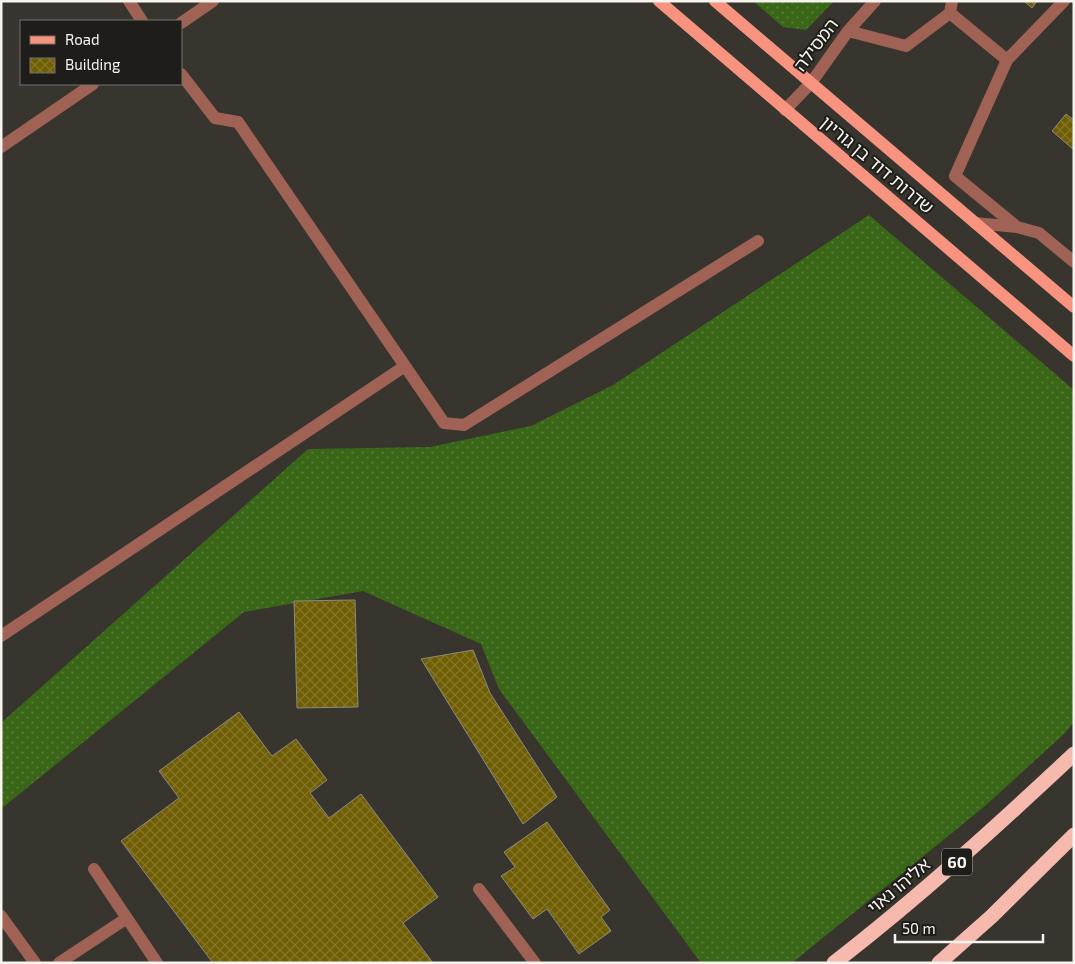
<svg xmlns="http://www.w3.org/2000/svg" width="1075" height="964" font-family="'Exo 2','Noto Sans Hebrew',sans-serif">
  <defs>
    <pattern id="grass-dots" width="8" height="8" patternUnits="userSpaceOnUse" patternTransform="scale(1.25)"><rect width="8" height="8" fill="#3a6717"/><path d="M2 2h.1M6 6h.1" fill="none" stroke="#577d39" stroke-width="1.8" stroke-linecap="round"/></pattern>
    <pattern id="building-cross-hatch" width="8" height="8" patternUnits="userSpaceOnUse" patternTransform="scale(1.25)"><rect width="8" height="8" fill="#6f5e03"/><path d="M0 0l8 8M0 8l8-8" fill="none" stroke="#847628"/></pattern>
  </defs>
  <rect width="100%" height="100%" fill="#37352d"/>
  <path fill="url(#grass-dots)" d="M753,1H834L806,30L783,27Z
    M869,215L1074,390V722L1064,734L985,806L792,963H701L499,689L481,644L363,591L244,612L1,809V723L308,449L430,447L531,426L613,385Z"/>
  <path fill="url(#building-cross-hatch)" stroke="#8c8a80" d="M1024,1H1037L1032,8Z
    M1066,114L1074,120V150L1052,131Z
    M355,600L358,707L297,708L294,601Z
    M473,650L490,693L557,797L523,824L421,659Z
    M239,712L272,756L296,739L327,780L310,793L329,818L361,794L438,897L403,923L433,963H213L121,841L179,798L159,771Z
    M547,822L610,910L601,917L611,931L579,954L547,909L533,919L501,876L515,867L504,852Z"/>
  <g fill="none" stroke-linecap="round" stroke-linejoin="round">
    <path stroke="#9f6255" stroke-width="12" d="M129,1L142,21
      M950,13L1007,60L955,176L1017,227
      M181,23L213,1
      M848,31L906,46L950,13L952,1
      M1007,60L1064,1
      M181,74L215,118L238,122L444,423L464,425L758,241
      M785,110L811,83L848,31L875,1
      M1,147L93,84
      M975,223L1017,227L1039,233L1074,262
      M1,636L405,366
      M94,869L157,963
      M479,889L535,963
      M1,916L35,963
      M59,963L127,918"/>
    <path stroke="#f7937f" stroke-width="12" d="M659,1L1074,356
      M715,1L1074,307"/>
    <path stroke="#f6b9ad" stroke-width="15" d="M834,963C918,898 996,827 1074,754
      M939,963L992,916L1074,835"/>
  </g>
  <g text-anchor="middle" stroke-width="4" stroke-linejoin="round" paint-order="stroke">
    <rect fill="#1e1d19" stroke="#b4b4ae" stroke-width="1" x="942" y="848.5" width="30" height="27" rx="4"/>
    <g font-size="16" font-weight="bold" fill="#f5f4ee">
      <text x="957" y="868">60</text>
    </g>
    <g font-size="18" fill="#f5f4ee" stroke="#1e1d19">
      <text transform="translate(816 45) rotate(-53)" y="6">המסילה</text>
      <text transform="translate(877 165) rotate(40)" y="6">שדרות דוד בן גוריון</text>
      <text transform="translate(899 886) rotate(-40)" y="6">אליהו נאוי</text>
    </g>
  </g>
  <rect width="1075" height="964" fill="none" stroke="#f5f4ee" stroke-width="5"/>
  <rect x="20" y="20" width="162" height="65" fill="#1e1d19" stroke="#74736e"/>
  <rect x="30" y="36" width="25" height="8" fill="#f7937f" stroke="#74736e"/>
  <text x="65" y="45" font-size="15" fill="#f5f4ee">Road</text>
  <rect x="30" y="58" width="25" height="15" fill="url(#building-cross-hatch)" stroke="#74736e"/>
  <text x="65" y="70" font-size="15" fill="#f5f4ee">Building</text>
  <path d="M895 934v8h148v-8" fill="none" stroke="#f5f4ee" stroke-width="2.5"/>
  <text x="902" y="934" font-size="15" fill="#f5f4ee" stroke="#1e1d19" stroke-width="4" paint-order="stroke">50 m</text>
</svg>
